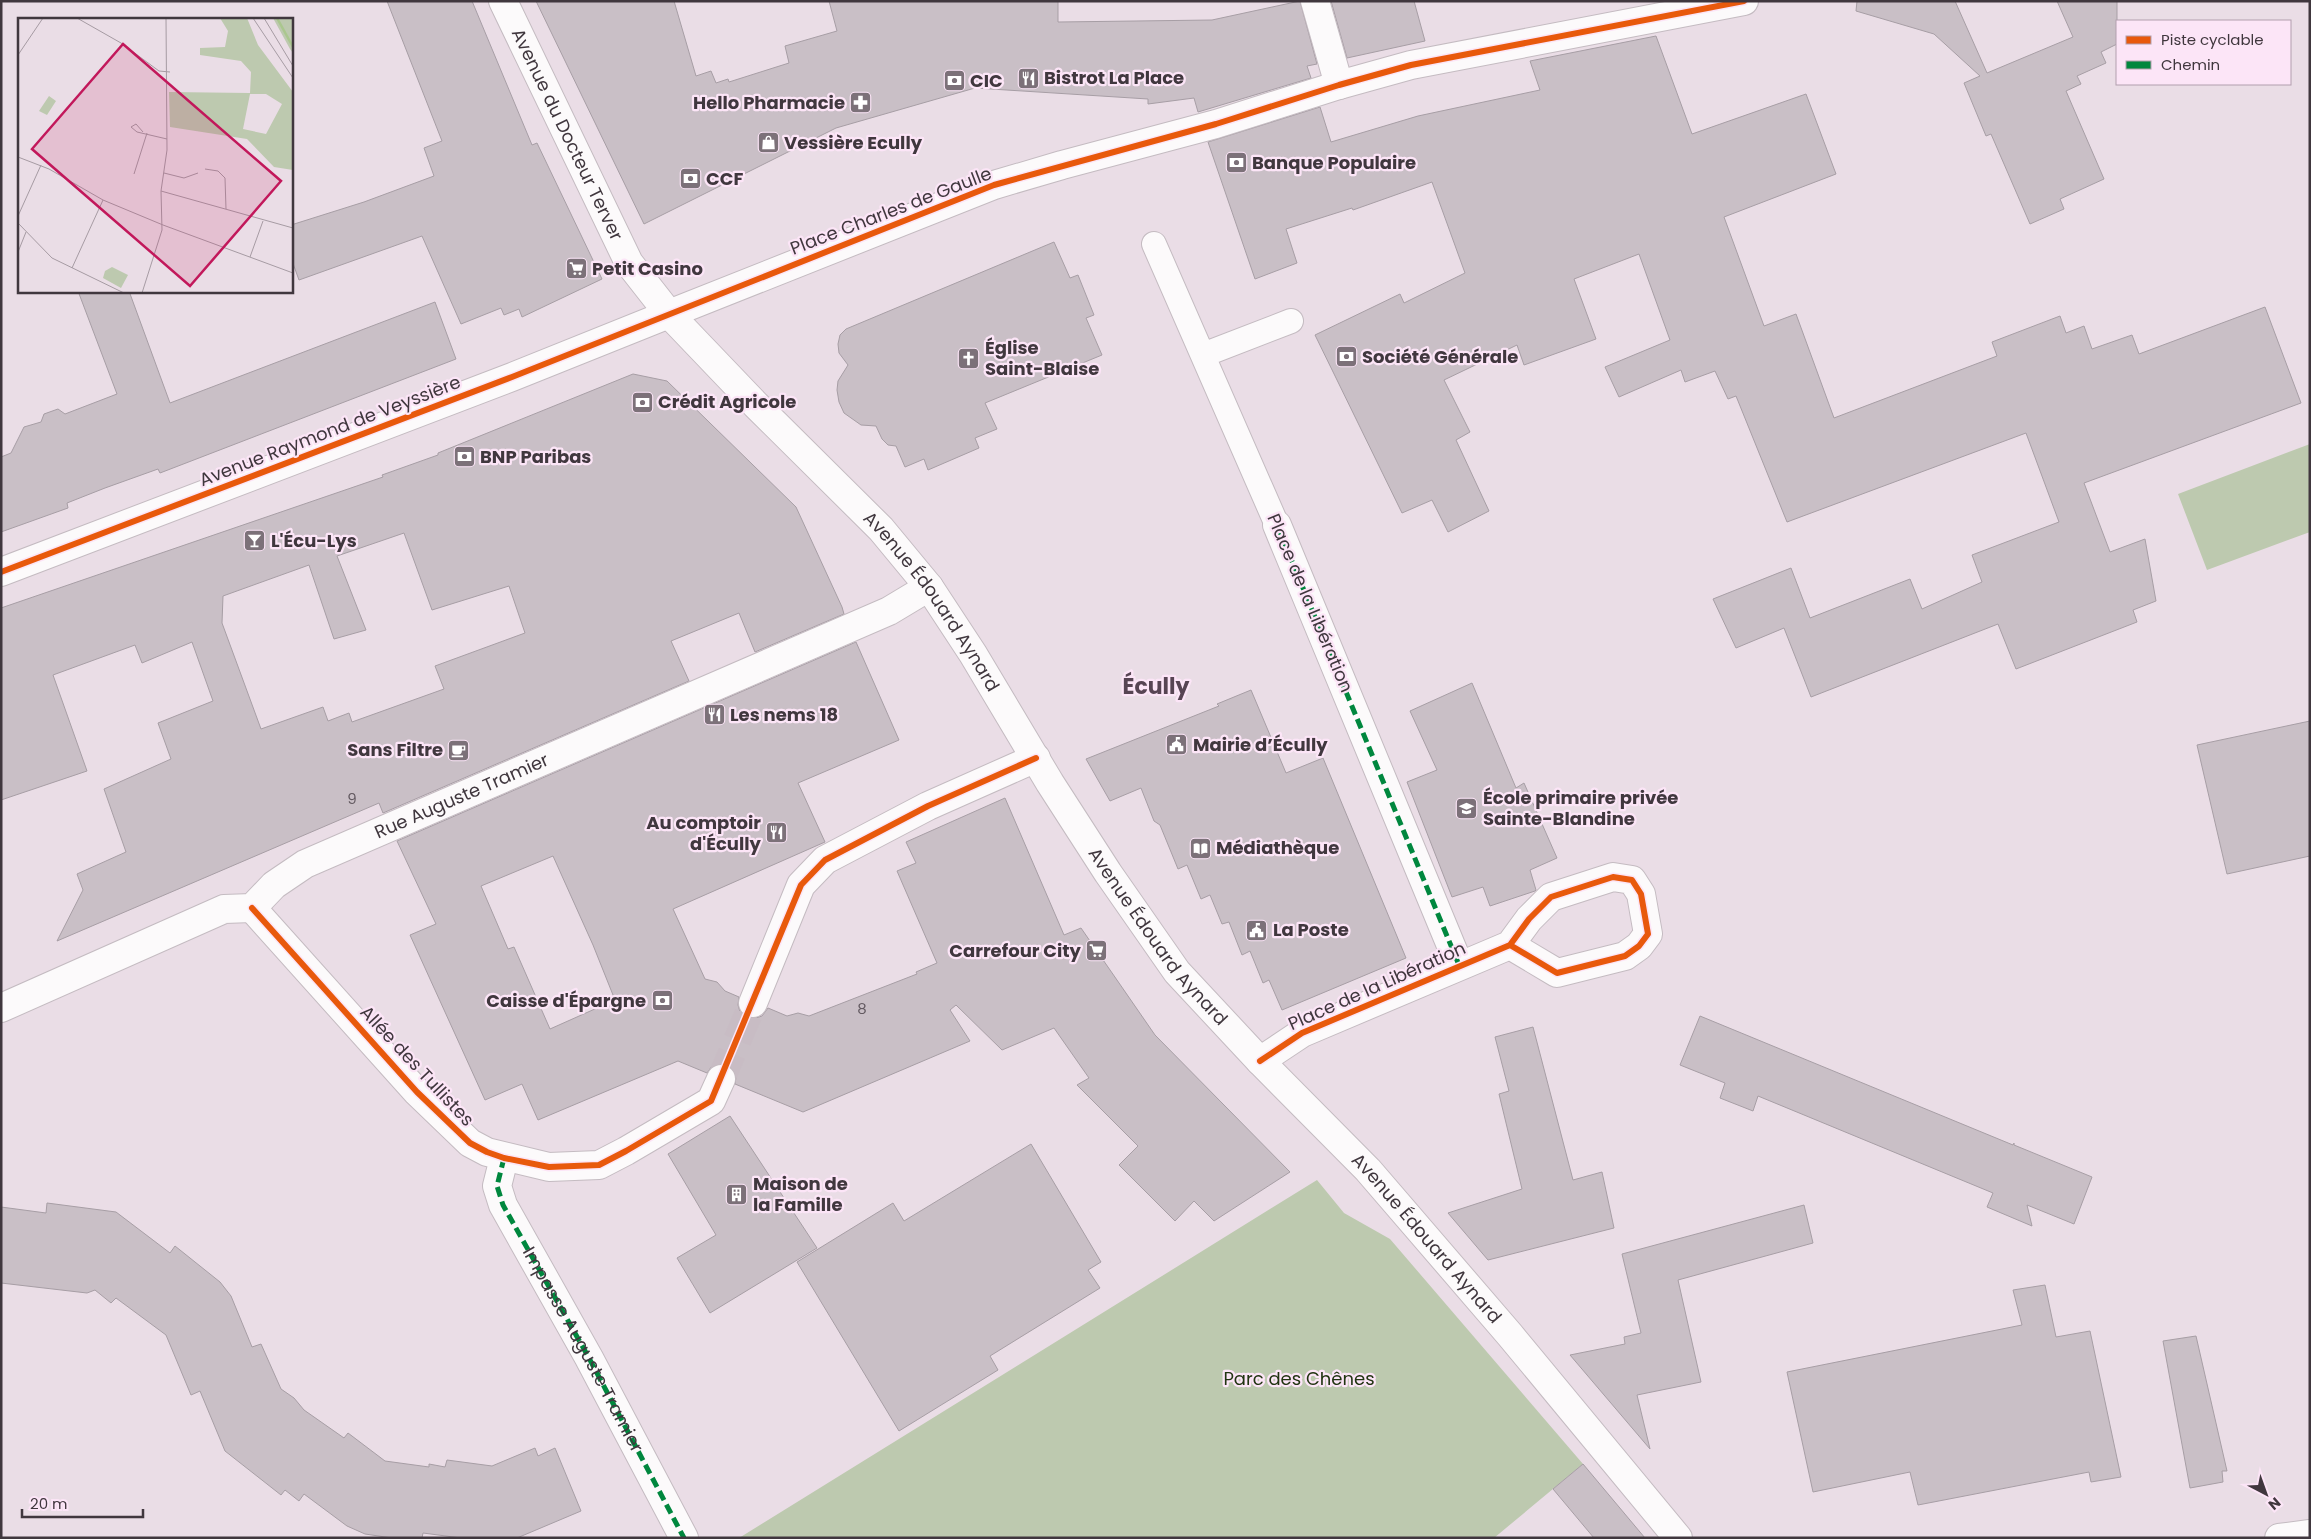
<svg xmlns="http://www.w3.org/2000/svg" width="2311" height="1539" font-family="Poppins,sans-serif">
  <rect width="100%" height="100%" fill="#eadde6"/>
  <path fill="#bdc9af" d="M2310,444V532L2207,570L2178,494Z
    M1317,1180L1344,1213L1390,1239L1583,1464L1494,1538H739Z"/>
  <path fill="#c9bfc6" stroke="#a79ea5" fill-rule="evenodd" d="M387,1H472L532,145L537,143L602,279L522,317L519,309L504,315L501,308L461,324L422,236L299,280L291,258V225L364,202L434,176L424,148L442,141Z
    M536,1H674L696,76L711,71L716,83L728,79L729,82L789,63L785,46L837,31L829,1H1058V22L1212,20L1300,1L1317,64L1307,66L1311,78L1198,112L1194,98L1148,104V99L975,88L836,128L644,224Z
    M1331,1H1414L1425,41L1347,58Z
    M1857,1H1955L1987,73L2073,37L2057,1H2117V44L2101,52L2106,63L2077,76L2081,84L2066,91L2104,179L2060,199L2064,209L2030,224L1991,134L1986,136L1964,83L1980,76L1934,34L1856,11Z
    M1656,36L1692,134L1806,94L1836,174L1724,217L1764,326L1796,314L1834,418L1997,356L1992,342L2060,316L2066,333L2084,326L2092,349L2132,335L2139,354L2265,307L2301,403L2084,483L2110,552L2145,539L2156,601L2133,610L2137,622L2016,669L1998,624L1811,697L1784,628L1736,648L1713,599L1791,568L1810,618L1910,579L1922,609L1982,582L1972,555L2059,522L2026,433L1787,522L1736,396L1728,399L1715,371L1685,382L1681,370L1619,397L1605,367L1670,340L1639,254L1574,279L1596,339L1524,365L1517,345L1444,380L1470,432L1456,440L1489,511L1448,532L1432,500L1402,513L1315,335L1400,294L1404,303L1465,273L1432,182L1353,210L1352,208L1286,229L1297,263L1255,279L1208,142L1320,107L1331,142L1418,116L1540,90L1530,61Z
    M1054,242L1070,278L1078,275L1094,315L1086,318L1102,355L985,403L997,429L975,438L979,448L928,470L924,459L905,467L896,446L888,445L882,439L876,426L861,425L844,413L839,402L837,390L838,381L848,365L839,353L838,344L840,335L846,329Z
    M78,291H129L170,403L435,302L456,359L160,473L158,469L105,488L67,503L68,508L1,532V457L11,453L24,427L41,422L44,414L58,409L65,414L117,394Z
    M633,374L667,381L796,507L842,607L844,614L755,652L739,613L671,641L689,681L383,813L379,803L57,941L83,890L77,874L126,852L104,789L171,759L158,723L213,701L192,642L142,663L135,645L53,675L87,771L1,800V608L383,477L382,475L438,455V453ZM404,533L432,610L509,586L525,633L435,666L444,689L352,722L349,713L328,721L323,707L261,729L222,623L223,596L309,565L334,639L366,630L337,556Z
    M856,642L899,740L798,783L825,842L673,909L705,979L717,982L725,991L739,997L738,1005L740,1012L748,1018H756L762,1016L768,1008L787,1016L798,1013L809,1016L917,974L916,972L937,963L897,871L916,863L906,842L1005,798L1064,935L1081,928L1155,1035L1290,1172L1214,1221L1194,1201L1175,1221L1119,1165L1138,1146L1077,1085L1089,1078L1054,1028L1002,1050L956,1005L950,1010L970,1041L803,1112L735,1084L736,1077L734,1070L727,1065L720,1063L712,1066L707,1073L678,1061L538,1120L522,1084L485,1100L410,935L436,924L397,841ZM553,856L593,945L615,1000L550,1029L514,947L508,949L481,886Z
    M1472,683L1516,788L1524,783L1557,858L1530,870L1536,890L1535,891L1490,906L1483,887L1452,897L1407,782L1437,770L1410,711Z
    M1251,690L1286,773L1323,758L1406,958L1282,1010L1269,980L1263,983L1250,951L1242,955L1229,922L1222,924L1210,895L1201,899L1187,865L1178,869L1160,825L1154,821L1141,788L1110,801L1086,759L1219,706L1217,704Z
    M2310,721V856L2227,874L2197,745Z
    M1700,1016L2013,1145L2014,1143V1145L2092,1177L2074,1224L2027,1205L2032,1226L1987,1207L1993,1193L1758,1096L1753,1111L1720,1098L1725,1083L1680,1065Z
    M1533,1027L1573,1180L1602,1172L1614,1228L1488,1260L1448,1213L1522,1189L1499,1094L1509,1091L1495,1037Z
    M730,1116L817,1248L710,1313L677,1258L716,1235L668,1154Z
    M1031,1144L1101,1262L1088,1270L1100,1288L990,1356L998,1370L899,1431L797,1262L893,1203L904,1221Z
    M47,1203L116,1212L170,1253L175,1246L220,1282L231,1296L252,1347L261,1344L281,1389L294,1398L304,1410L344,1438L348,1433L385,1461L429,1467V1464L445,1467L447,1460L492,1466L535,1448L538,1456L555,1448L581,1511L517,1538H461L423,1533L422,1538H392L365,1534L347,1526L304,1494L299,1501L285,1490L281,1495L225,1451L200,1391L191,1395L166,1335L116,1298L111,1303L95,1290L87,1293L1,1283V1207L46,1213Z
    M1804,1205L1813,1243L1678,1280L1701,1382L1637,1395L1650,1449L1570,1355L1625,1344L1624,1337L1641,1333L1622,1254Z
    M2045,1285L2056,1337L2090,1331L2121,1477L2091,1482L2089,1472L1918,1505L1910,1472L1813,1492L1787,1372L2022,1325L2013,1290Z
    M2196,1336L2227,1471H2222L2223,1482L2190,1488L2163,1341Z
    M1583,1464L1645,1538H1594L1553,1489Z"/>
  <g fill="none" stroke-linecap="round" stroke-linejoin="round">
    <path stroke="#c8bcc4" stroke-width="28" stroke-dasharray="28 14" stroke-linecap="butt" d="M721,1079L753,1003"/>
    <defs>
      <path id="service" d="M1154,244L1277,525
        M1203,355L1291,321"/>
      <g id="pedestrian">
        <path id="s1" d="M504,1158L497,1186L503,1205L589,1358L684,1538"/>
      </g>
      <g id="minor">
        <path d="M1315,1L1339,85"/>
        <path d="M669,314L994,185L1062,165L1216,124L1339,85L1411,65L1744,1"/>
        <path d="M1277,525L1459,965"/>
        <path d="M252,908L417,1092L470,1143L487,1152L549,1167L599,1165L626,1151L711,1101L721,1079"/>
        <path d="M753,1003L801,885L825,860L928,806L1036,758"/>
        <path id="s2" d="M1,1008L224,909L252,908L274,885L305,864L889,611L929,587"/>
        <path d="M1260,1061L1302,1033L1510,945L1529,919L1551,897L1613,877L1632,880L1641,894L1648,934L1639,946L1625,956L1557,973L1510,945"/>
      </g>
      <path id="tertiary" d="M2279,1538L2310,1534"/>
      <path id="secondary" d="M1,572L512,377L669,314"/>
      <g id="primary">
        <path id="s3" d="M503,1L629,263L669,314L756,405L881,529L929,587L973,654L1050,783L1108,873L1177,972L1260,1061L1368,1170L1510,1335L1678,1538"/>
      </g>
    </defs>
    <use href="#service" stroke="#c4bbc1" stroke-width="26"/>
    <use href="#pedestrian" stroke="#c4bbc1" stroke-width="30"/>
    <use href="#minor" stroke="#c4bbc1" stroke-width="30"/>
    <use href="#tertiary" stroke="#c4bbc1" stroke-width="30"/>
    <use href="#secondary" stroke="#c4bbc1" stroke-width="30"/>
    <use href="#primary" stroke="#c4bbc1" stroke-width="30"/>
    <use href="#service" stroke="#fcfafb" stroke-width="24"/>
    <use href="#pedestrian" stroke="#fcfafb" stroke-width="28"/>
    <use href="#minor" stroke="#fcfafb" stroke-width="28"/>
    <use href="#tertiary" stroke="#fcfafb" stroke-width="28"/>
    <use href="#secondary" stroke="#fcfafb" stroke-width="28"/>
    <use href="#primary" stroke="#fcfafb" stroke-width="28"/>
    <path stroke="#00873e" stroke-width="5" stroke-dasharray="10 5" stroke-linecap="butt" d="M1277,525L1459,965
      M504,1158L497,1186L503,1205L589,1358L684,1538"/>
    <defs>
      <path id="cycleway" d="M1,572L512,377L994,185L1216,124L1339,85L1411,65L1744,1
        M252,908L417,1092L470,1143L487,1152L504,1158L549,1167L599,1165L626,1151L711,1101L801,885L825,860L928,806L1036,758
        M1260,1061L1302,1033L1510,945L1529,919L1551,897L1613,877L1632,880L1641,894L1648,934L1639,946L1625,956L1557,973L1510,945"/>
    </defs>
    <use href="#cycleway" stroke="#fce5f7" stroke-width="9"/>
    <use href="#cycleway" stroke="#e8590c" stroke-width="6"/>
  </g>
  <defs>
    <symbol id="restaurant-square" viewBox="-11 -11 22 22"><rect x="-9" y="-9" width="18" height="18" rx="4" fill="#7c7179" stroke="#fce5f7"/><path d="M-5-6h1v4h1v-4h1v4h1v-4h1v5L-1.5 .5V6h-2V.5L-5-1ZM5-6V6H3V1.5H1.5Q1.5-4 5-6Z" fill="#fff"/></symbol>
    <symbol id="bank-square" viewBox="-11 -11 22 22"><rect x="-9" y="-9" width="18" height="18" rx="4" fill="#7c7179" stroke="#fce5f7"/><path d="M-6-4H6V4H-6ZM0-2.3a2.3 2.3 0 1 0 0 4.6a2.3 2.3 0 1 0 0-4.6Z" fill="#fff"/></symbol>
    <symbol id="pharmacy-square" viewBox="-11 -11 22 22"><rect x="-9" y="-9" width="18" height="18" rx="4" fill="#7c7179" stroke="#fce5f7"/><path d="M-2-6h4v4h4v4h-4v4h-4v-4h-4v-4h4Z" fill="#fff"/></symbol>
    <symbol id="shop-square" viewBox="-11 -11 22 22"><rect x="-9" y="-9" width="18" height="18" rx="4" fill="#7c7179" stroke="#fce5f7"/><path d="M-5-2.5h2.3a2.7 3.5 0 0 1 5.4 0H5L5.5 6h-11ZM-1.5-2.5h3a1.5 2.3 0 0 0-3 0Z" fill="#fff"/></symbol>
    <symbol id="supermarket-square" viewBox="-11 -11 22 22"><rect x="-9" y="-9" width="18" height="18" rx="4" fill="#7c7179" stroke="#fce5f7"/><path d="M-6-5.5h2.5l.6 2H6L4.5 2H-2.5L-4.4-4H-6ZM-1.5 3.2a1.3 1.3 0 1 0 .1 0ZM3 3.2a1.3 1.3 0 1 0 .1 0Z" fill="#fff"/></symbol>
    <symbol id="church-square" viewBox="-11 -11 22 22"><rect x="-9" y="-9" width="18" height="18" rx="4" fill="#7c7179" stroke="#fce5f7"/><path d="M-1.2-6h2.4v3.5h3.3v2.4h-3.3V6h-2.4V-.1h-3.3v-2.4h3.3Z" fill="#fff"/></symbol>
    <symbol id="bar-square" viewBox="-11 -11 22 22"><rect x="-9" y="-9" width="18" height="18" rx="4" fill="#7c7179" stroke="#fce5f7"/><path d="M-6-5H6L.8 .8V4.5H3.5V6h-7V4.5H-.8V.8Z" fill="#fff"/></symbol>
    <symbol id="civic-square" viewBox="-11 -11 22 22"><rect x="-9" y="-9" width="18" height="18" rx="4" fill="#7c7179" stroke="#fce5f7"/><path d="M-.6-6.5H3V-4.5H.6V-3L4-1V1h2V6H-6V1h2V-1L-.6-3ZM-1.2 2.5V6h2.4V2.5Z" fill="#fff"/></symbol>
    <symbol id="cafe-square" viewBox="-11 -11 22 22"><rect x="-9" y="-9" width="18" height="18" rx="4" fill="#7c7179" stroke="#fce5f7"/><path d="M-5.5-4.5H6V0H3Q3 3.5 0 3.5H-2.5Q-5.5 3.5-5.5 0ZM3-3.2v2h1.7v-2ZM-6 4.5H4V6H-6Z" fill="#fff"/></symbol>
    <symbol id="school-square" viewBox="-11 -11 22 22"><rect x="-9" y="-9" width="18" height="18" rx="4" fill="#7c7179" stroke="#fce5f7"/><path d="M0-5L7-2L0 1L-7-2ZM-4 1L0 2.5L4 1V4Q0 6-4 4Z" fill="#fff"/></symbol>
    <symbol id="library-square" viewBox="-11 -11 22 22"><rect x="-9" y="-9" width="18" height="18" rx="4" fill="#7c7179" stroke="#fce5f7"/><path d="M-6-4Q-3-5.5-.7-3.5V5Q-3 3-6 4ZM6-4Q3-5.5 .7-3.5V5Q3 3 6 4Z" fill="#fff"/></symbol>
    <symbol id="building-square" viewBox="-11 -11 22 22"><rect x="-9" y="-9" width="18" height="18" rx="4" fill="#7c7179" stroke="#fce5f7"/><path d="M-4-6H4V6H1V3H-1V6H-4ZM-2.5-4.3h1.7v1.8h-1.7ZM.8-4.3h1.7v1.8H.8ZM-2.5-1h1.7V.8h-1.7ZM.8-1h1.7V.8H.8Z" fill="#fff"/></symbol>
  </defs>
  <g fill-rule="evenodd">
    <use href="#restaurant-square" x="1016" y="66" width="25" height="25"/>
    <use href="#bank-square" x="942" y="68" width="25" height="25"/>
    <use href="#pharmacy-square" x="848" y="90" width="25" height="25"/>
    <use href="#shop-square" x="756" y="130" width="25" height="25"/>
    <use href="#bank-square" x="1224" y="150" width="25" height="25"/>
    <use href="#bank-square" x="678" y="166" width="25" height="25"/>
    <use href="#supermarket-square" x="564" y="256" width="25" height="25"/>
    <use href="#bank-square" x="1334" y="344" width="25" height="25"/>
    <use href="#church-square" x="956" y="346" width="25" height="25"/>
    <use href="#bank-square" x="630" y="390" width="25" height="25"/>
    <use href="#bank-square" x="452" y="444" width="25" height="25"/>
    <use href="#bar-square" x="242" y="528" width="25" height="25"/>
    <use href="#restaurant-square" x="702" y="702" width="25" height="25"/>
    <use href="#civic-square" x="1164" y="732" width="25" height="25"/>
    <use href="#cafe-square" x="446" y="738" width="25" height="25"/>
    <use href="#school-square" x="1454" y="796" width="25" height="25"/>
    <use href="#restaurant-square" x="764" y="820" width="25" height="25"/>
    <use href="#library-square" x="1188" y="836" width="25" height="25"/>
    <use href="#civic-square" x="1244" y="918" width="25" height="25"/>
    <use href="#supermarket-square" x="1084" y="938" width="25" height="25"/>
    <use href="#bank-square" x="650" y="988" width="25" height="25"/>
    <use href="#building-square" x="724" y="1182" width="25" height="25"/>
  </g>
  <g text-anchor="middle" stroke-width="4.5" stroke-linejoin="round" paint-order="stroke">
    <g font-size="15" fill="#625960">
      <text x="352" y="804">9</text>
      <text x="862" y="1014">8</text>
    </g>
    <g font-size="18" font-weight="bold" fill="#40373e" stroke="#fce5f7" text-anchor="start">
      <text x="1044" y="84">Bistrot La Place</text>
      <text x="970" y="87">CIC</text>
      <text x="845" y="109" text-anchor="end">Hello Pharmacie</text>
      <text x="784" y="149">Vessière Ecully</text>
      <text x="1252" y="169">Banque Populaire</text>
      <text x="706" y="185">CCF</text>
      <text x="592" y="275">Petit Casino</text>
      <text x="985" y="354">Église<tspan x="985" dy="21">Saint-Blaise</tspan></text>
      <text x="1362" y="363">Société Générale</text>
      <text x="658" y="408">Crédit Agricole</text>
      <text x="480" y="463">BNP Paribas</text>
      <text x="271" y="547">L'Écu-Lys</text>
      <text x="730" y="721">Les nems 18</text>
      <text x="1193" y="751">Mairie d’Écully</text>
      <text x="443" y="756" text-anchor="end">Sans Filtre</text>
      <text x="1483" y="804">École primaire privée<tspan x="1483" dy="21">Sainte-Blandine</tspan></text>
      <text x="761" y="829" text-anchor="end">Au comptoir<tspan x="761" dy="21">d'Écully</tspan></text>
      <text x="1216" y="854">Médiathèque</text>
      <text x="1273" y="936">La Poste</text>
      <text x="1081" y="957" text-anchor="end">Carrefour City</text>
      <text x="646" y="1007" text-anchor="end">Caisse d'Épargne</text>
      <text x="753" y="1190">Maison de<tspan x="753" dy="21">la Famille</tspan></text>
    </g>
    <g font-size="18" fill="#40373e" stroke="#fce5f7">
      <text dy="6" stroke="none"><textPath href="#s3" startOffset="148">Avenue du Docteur Terver</textPath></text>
      <text transform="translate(891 211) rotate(-21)" y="6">Place Charles de Gaulle</text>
      <text transform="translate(330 431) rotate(-21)" y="6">Avenue Raymond de Veyssière</text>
      <text dy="6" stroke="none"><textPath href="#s3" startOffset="746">Avenue Édouard Aynard</textPath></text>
      <text transform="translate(1310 603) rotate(67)" y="6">Place de la Libération</text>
      <text dy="6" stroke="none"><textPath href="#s2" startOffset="512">Rue Auguste Tramier</textPath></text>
      <text dy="6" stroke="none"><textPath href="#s3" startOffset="1151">Avenue Édouard Aynard</textPath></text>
      <text transform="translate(1377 986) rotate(-24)" y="6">Place de la Libération</text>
      <text transform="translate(417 1066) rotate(47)" y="6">Allée des Tullistes</text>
      <text dy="6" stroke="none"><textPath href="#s3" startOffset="1556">Avenue Édouard Aynard</textPath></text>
      <text dy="6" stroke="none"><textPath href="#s1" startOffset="214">Impasse Auguste Tramier</textPath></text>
    </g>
    <g font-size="18" fill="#213411" stroke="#fce5f7">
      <text x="1299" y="1385">Parc des Chênes</text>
    </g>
    <g font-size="22" font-weight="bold" fill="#574453" stroke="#fce5f7">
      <text x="1156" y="694">Écully</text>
    </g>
  </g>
  <g transform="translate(18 18)">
    <rect width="275" height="275" fill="#eadde6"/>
    <path d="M202,0H229L240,27L275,74V152L256,149L229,121L152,109L151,74L232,75L233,54L223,43L182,37V30L207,29L210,13ZM232,76H248L264,86L248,116L225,111ZM255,0H275V35L272,31ZM31,78L38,83L29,97L21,93ZM94,249L110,257L103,270L85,260L87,253Z" fill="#bdc9af" fill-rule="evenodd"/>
    <path fill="none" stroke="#aac78e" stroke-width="2.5" d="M259,0L275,29"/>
    <path fill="none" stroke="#a69ba3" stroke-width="1" d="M59,0L103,25L141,53L152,54M235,0L275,60M246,0L275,48M0,37L25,0M125,114L118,106L113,109L119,114L149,121M0,139L31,151L85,182L145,207M187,151L200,153L207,160L208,191M146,155L166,160L180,155M116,156L129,115M143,173L275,210M0,198L23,147M0,205L34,240L106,275M145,207L275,255M0,234L8,214M232,239L245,203M54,250L85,182M124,275L144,212L143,173L149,132L148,0"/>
    <path fill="#c2185b" fill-opacity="0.15" stroke="#c2185b" stroke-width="2.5" d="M105,26L263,163L172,268L14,131Z"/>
    <rect width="275" height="275" fill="none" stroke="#40373e" stroke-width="2.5"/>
  </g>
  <rect width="2311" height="1539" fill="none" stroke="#40373e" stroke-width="5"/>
  <rect x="2116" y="20" width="175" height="65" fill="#fce5f7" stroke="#b19fad"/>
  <rect x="2126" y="36" width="25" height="8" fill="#e8590c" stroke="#b19fad"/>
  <text x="2161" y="45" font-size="15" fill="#40373e">Piste cyclable</text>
  <rect x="2126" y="61" width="25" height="8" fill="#00873e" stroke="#b19fad"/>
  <text x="2161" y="70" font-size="15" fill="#40373e">Chemin</text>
  <g transform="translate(2266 1494) rotate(139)" stroke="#fce5f7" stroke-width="4" paint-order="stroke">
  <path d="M0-4L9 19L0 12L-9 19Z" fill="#40373e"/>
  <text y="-8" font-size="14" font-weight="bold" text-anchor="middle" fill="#40373e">N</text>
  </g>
  <path d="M22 1509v8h121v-8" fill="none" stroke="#40373e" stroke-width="2.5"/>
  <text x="30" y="1509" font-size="15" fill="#40373e" stroke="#fce5f7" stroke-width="4" paint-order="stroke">20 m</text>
</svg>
